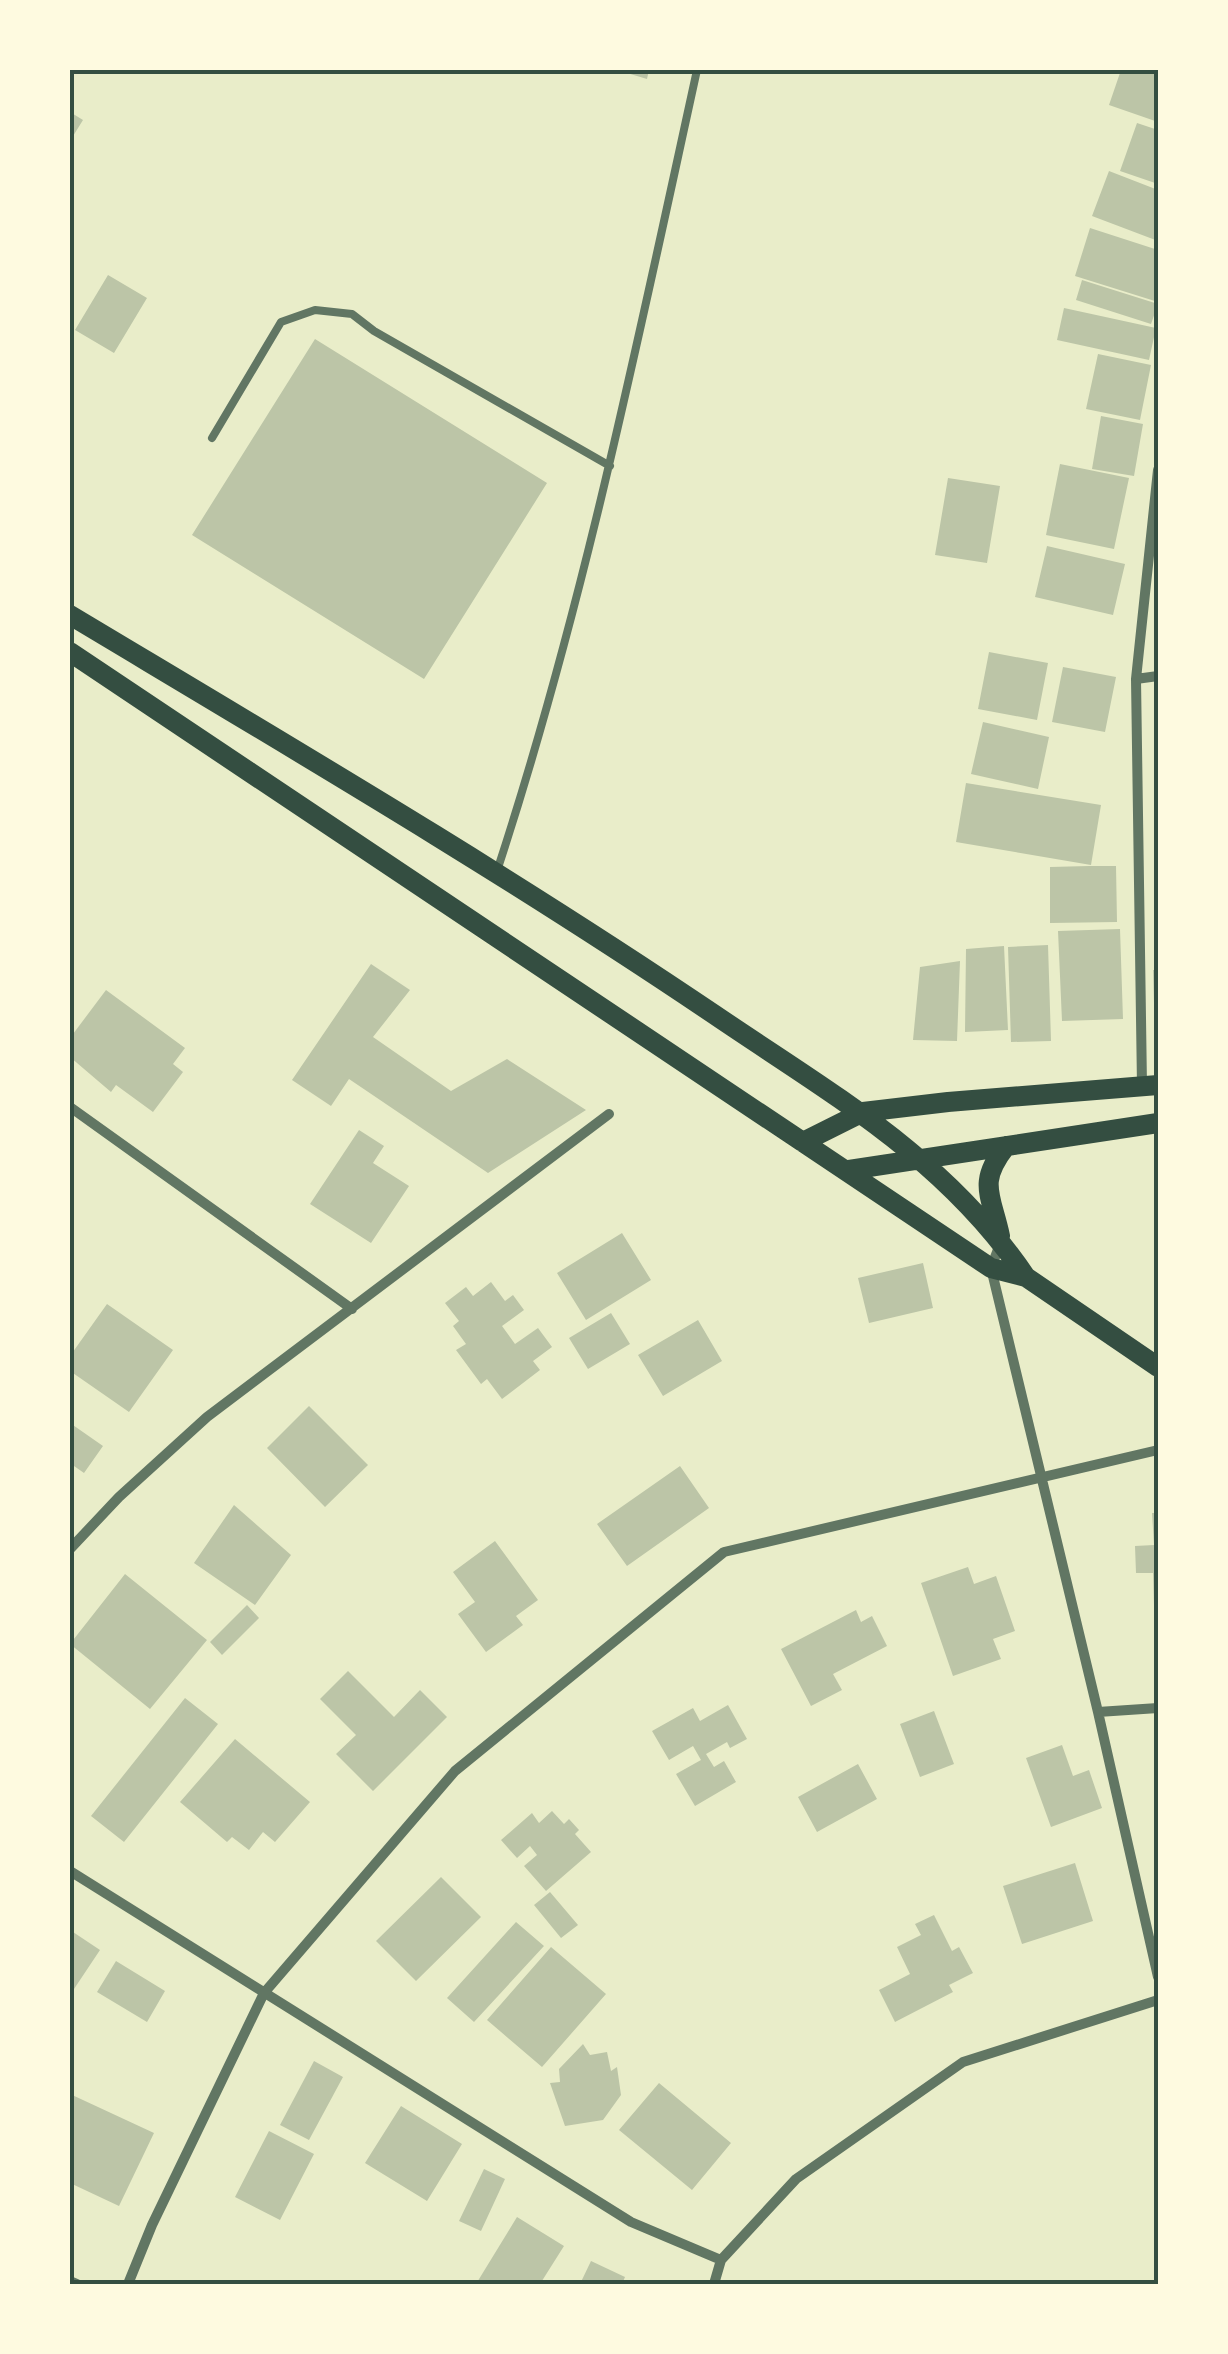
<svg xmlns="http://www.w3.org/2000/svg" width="1228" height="2354" font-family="'Golos Text',sans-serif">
  <rect width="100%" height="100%" fill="#e9edc9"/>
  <path fill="#bcc5a7" d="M617,70H649L647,79Z
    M1121,70L1158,71V122L1109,105Z
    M70,112L83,120L70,141Z
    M1137,123L1158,130V184L1120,171Z
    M1109,171L1158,190V241L1092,216Z
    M1090,228L1158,250V302L1075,276Z
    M108,275L147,298L114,353L75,330Z
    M1082,280L1158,304L1151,324L1076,300Z
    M1064,308L1156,328L1149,360L1057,340Z
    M315,339L547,483L424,679L192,535Z
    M1098,354L1151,365L1140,420L1086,409Z
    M1101,416L1143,424L1134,476L1092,469Z
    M1060,464L1129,478L1114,549L1046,535Z
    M948,478L1000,486L987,563L935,555Z
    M1047,546L1125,564L1113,615L1035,597Z
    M989,652L1048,663L1037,720L978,709Z
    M1063,667L1116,677L1105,732L1052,722Z
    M983,722L1049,737L1038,789L971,774Z
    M966,783L1101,805L1091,865L956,842Z
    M1089,866H1116L1117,922L1050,923V867Z
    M1120,929L1123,1019L1062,1021L1058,931Z
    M1048,945L1051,1041L1011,1042L1008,947Z
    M1004,946L1008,1030L965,1032L966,949Z
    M960,961L957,1041L913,1040L920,967Z
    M371,964L410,990L373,1037L451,1091L507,1059L586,1110L488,1173L349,1079L331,1106L292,1080Z
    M1153,970H1158V1003H1154Z
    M106,990L185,1048L173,1064L183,1072L153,1112L116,1085L111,1092L70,1057V1038Z
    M359,1130L384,1146L373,1163L409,1186L371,1243L310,1204Z
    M622,1233L651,1280L586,1320L557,1273Z
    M923,1263L933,1308L869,1323L858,1278Z
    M491,1282L505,1301L513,1295L524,1310L502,1326L515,1344L538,1328L552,1347L533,1361L540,1370L502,1399L487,1379L481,1384L456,1350L466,1344L453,1326L459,1321L445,1303L466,1287L473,1296Z
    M107,1304L173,1350L129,1412L70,1371V1356Z
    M611,1313L630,1344L588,1369L569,1338Z
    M698,1320L722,1361L663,1396L638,1355Z
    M309,1406L368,1465L325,1507L267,1448Z
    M70,1423L103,1446L84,1473L74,1466L70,1472Z
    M680,1466L709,1508L627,1566L597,1524Z
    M234,1505L291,1555L255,1605L194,1563Z
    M1152,1513H1158V1605H1154L1153,1573H1136L1135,1546L1154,1545Z
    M495,1541L538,1600L516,1616L523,1625L486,1652L458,1614L475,1602L453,1572Z
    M968,1567L974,1584L996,1576L1015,1631L993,1639L1001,1659L953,1676L921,1583Z
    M125,1574L207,1640L150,1709L70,1644Z
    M247,1605L259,1618L222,1655L210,1642Z
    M856,1610L861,1622L872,1616L887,1646L833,1674L842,1690L811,1706L781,1649Z
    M348,1671L394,1717L420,1690L447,1717L373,1791L336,1754L356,1735L320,1699Z
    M185,1698L218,1724L124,1842L91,1816Z
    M728,1705L747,1739L730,1748L727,1742L706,1754L714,1767L724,1761L736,1782L695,1806L676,1774L701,1760L693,1746L669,1760L652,1731L693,1708L700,1721Z
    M934,1711L954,1764L920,1777L900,1724Z
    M235,1739L310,1802L275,1842L263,1832L249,1850L232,1837L227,1842L180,1802Z
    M1062,1745L1073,1776L1089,1770L1102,1808L1051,1827L1026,1758Z
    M858,1764L877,1799L817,1832L798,1797Z
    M552,1811L564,1824L569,1819L579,1830L575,1834L591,1852L546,1891L524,1866L537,1855L530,1846L517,1858L501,1840L532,1813L539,1823Z
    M1075,1863L1093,1921L1022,1944L1003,1886Z
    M441,1877L481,1917L416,1981L376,1941Z
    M550,1892L578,1925L561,1938L534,1905Z
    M934,1915L952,1951L959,1947L973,1973L949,1985L953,1992L895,2022L879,1990L910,1974L897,1947L921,1935L915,1924Z
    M516,1922L544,1946L474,2022L447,1998Z
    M70,1930L100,1950L70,1995Z
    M551,1947L606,1994L542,2067L487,2020Z
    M116,1961L165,1991L147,2022L97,1992Z
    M583,2044L590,2055L607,2052L611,2071L617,2067L621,2095L603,2120L565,2126L550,2083L560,2082L559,2069Z
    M314,2061L343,2077L309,2140L280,2125Z
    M659,2083L731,2143L692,2190L619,2130Z
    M70,2094L154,2133L119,2206L70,2183Z
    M401,2106L462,2144L427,2201L365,2163Z
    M269,2131L314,2154L280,2220L235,2197Z
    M484,2169L505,2179L481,2231L459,2221Z
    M517,2217L564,2246L540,2284H476Z
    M591,2261L625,2277L622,2284H580Z"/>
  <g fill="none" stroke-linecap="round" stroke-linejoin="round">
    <path stroke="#617663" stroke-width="8" d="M212,438L281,322L315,310L352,314L374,331L610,466
      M497,871C583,609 638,339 697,70"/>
    <path stroke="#617663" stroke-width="10" d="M1136,679L1158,676
      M1142,1086L1136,679L1158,470
      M70,1107L352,1309
      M1000,1244L991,1268L1098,1712L1158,1977
      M70,1549L119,1497L207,1417L609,1114
      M1098,1712L1158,1708
      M70,1871L631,2222L721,2260
      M70,2281L77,2284
      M128,2284L152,2225L264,1993L455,1771L724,1552L1158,1450
      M714,2284L721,2260L796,2179L963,2062L1158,2000"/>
    <path stroke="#344e41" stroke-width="20" d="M70,615C287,745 505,873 715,1015C831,1094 945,1157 1026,1277
      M70,652L991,1268L1026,1277L1158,1367
      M803,1142L863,1112L948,1102L1158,1085
      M849,1170L1158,1123
      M1000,1236C991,1194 977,1183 1006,1146"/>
  </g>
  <rect width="1228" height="2354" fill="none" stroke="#fefae0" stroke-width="145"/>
  <rect x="72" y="72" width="1084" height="2210" fill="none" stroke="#344e41" stroke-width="4"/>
</svg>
